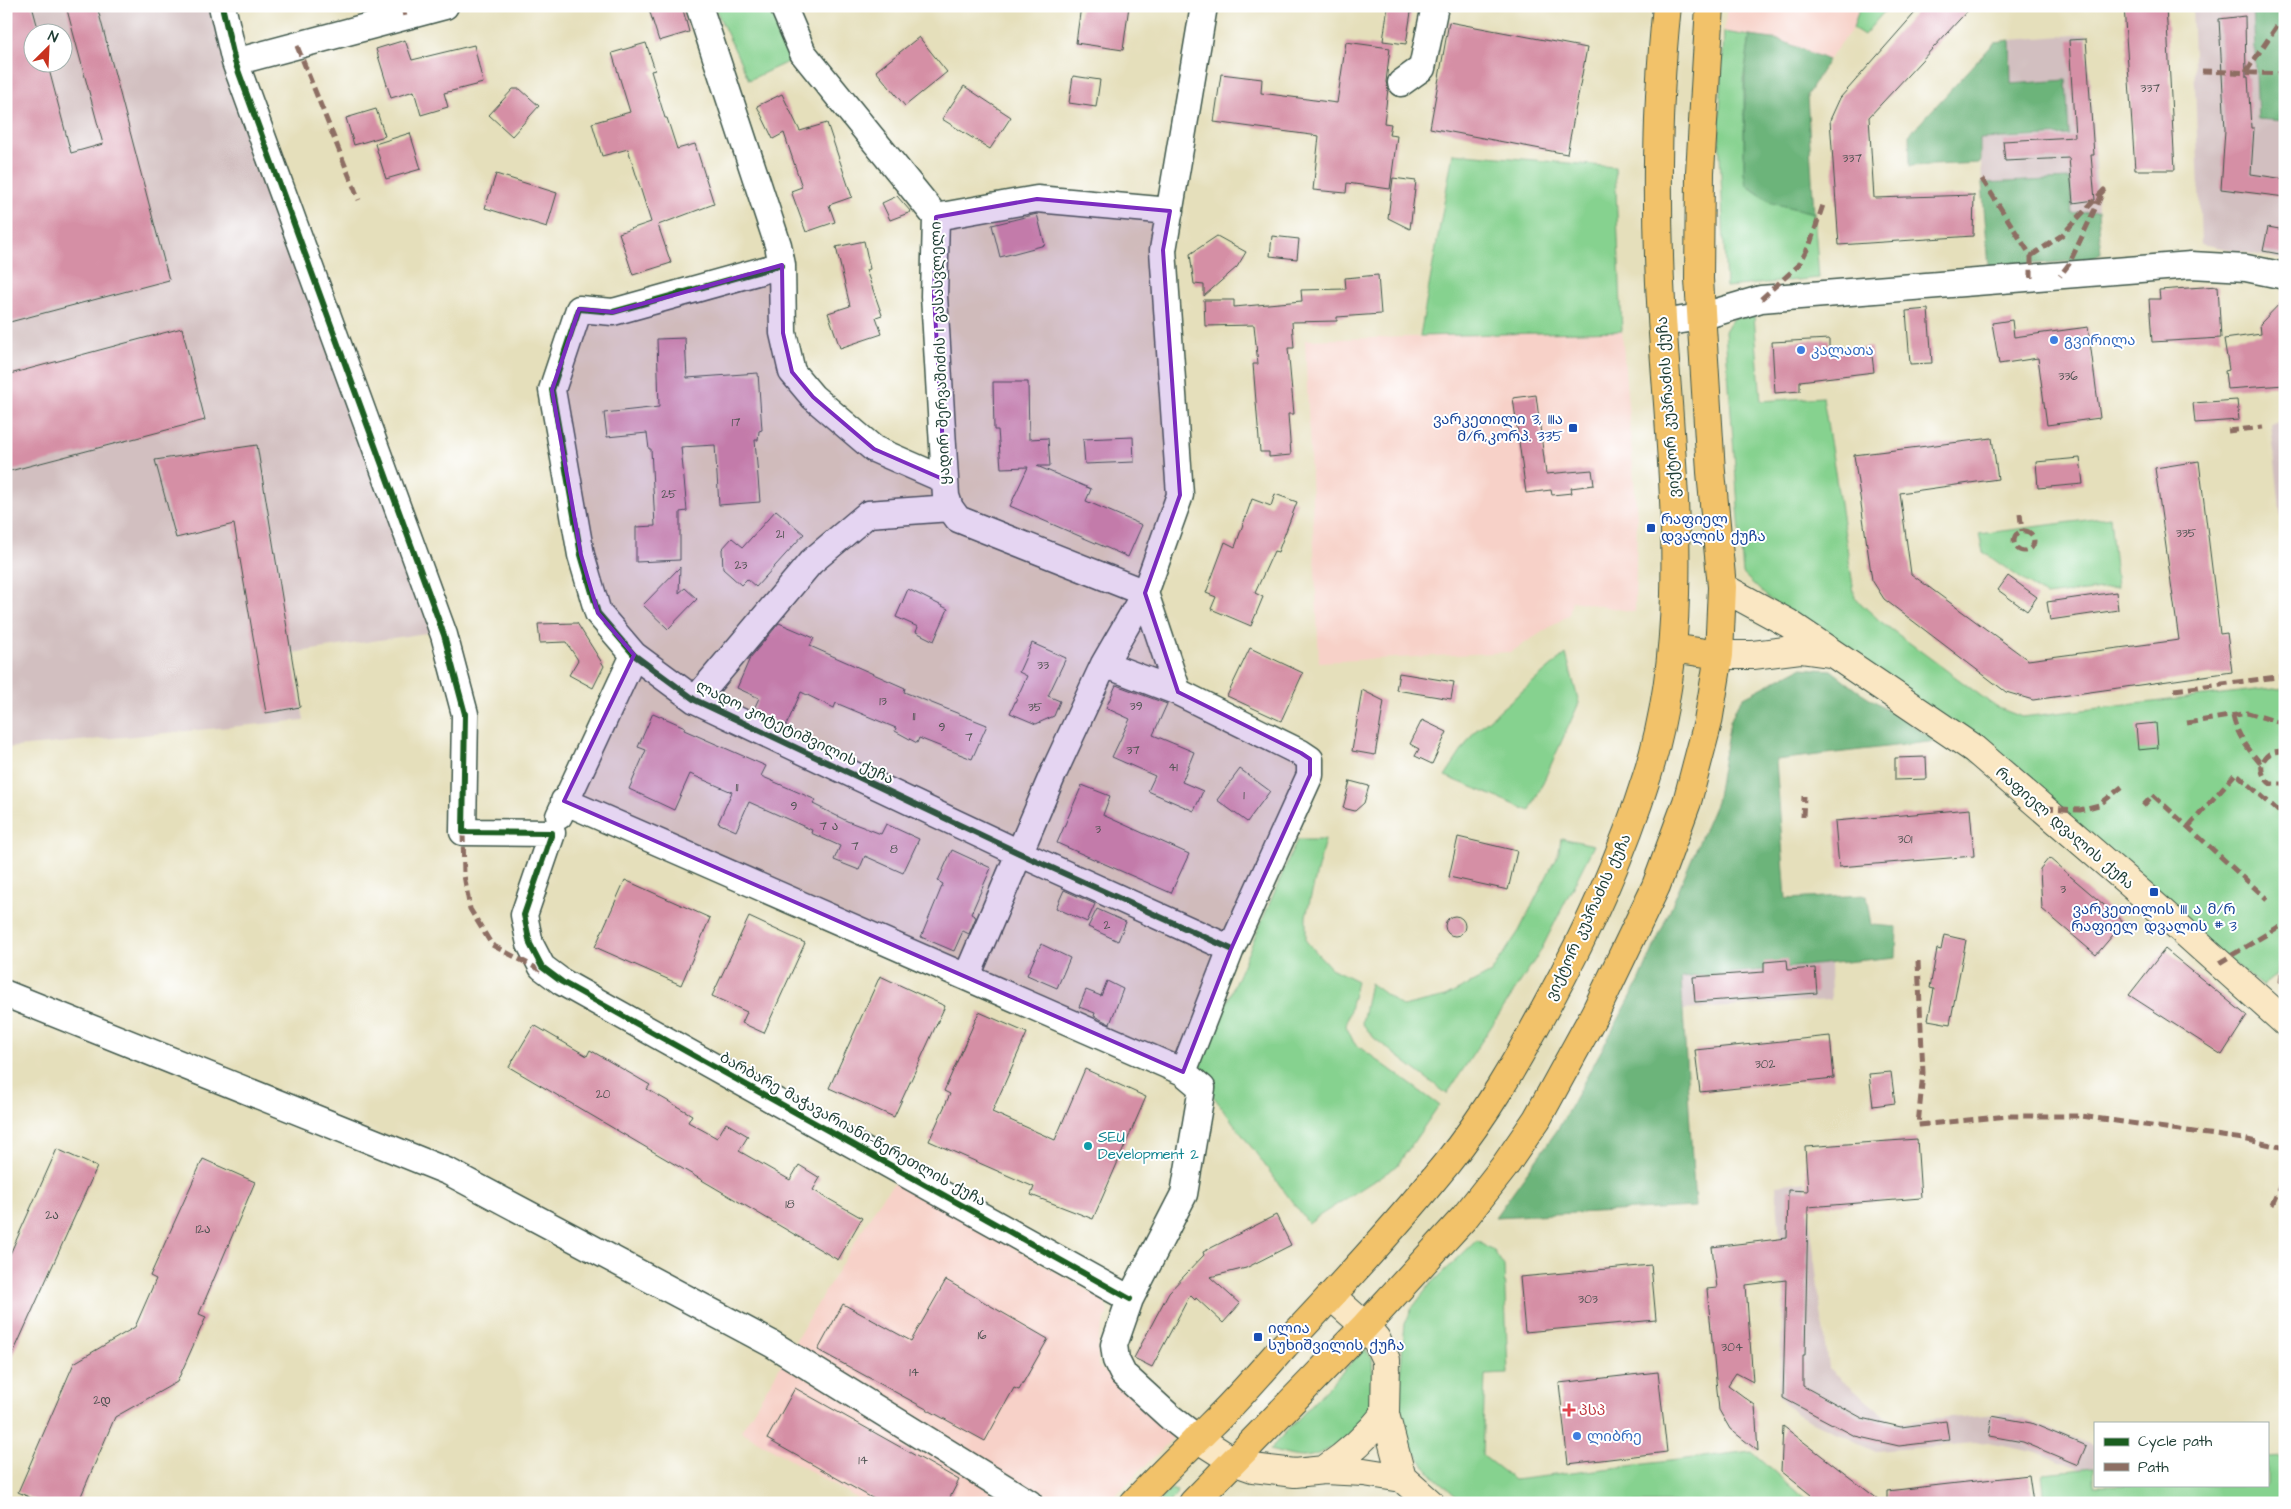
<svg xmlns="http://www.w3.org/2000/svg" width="2291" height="1509" font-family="'Architects Daughter','Noto Sans Georgian',sans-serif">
  <rect width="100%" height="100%" fill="#fff"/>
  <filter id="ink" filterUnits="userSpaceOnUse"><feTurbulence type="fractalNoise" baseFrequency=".02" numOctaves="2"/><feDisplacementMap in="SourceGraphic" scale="10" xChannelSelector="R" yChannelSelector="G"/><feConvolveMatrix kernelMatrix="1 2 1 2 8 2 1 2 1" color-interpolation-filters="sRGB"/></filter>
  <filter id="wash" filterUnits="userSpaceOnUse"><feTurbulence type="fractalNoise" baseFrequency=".0096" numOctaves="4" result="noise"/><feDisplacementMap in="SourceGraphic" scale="20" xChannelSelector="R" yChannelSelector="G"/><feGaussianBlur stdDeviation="1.12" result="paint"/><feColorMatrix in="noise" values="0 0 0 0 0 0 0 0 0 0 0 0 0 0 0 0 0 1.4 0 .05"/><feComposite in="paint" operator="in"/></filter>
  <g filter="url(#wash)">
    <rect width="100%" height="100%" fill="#e5dfbb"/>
    <path fill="#f7d1c8" d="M1727,6H1860L1853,28L1828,60L1780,40L1724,32Z
      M1622,331L1637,518L1635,612L1572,601L1569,615L1511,652L1319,662L1305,340Z
      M897,1180L1104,1300L1108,1313L1098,1339V1366L1167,1424L1173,1438L1108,1503H865L741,1431L882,1197Z"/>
    <path fill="#d2bfc0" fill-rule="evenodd" d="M6,6H212L433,632L292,653L304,720L6,748ZM32,32H62V62H32Z
      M2192,6H2253L2258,119L2285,121V260L2201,244Z
      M2087,34L2098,211L2072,214L2070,179L1982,183L1980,139L2069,134L2010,85V40Z
      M2285,421V557L2271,424Z
      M1830,963L1831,1000L1683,1010L1681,978Z
      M1805,1181L1828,1368L1893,1423L2008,1413L2095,1446V1468L2080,1469L2037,1452L1988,1442L1876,1451L1796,1414L1778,1396L1784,1295L1776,1185Z"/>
    <path fill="#86d28f" stroke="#528862" d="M714,6H769L794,59L749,80Z
      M1860,6H1889L1864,35L1853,28Z
      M1724,32L1750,36L1744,75V172L1746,185L1772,203L1814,213L1819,278L1726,287L1719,132Z
      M1453,153L1615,167L1622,331L1420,336Z
      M1754,316L1761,401L1823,397L1855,598L1880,621L1996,707L2022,717L2274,688L2285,690V968L2262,986L1767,597L1743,574L1725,331L1733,318Z
      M2110,517L2117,587L2046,596L1983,552L1979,534Z
      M1566,654L1579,703L1530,811L1445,776L1474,732Z
      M1561,838L1594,845L1540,952L1447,1094L1374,1038L1362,1023L1370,983L1403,1007L1445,997L1491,973L1519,931L1559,852Z
      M1297,840H1325L1306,916V941L1331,968L1357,981L1346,1026L1354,1043L1439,1105L1397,1166L1308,1223L1196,1073Z
      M1477,1240L1494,1251L1504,1266L1508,1374L1485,1375L1482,1455L1514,1480L1751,1451L1809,1503H1464L1433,1476L1399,1432V1386L1405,1324L1412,1308L1429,1286Z
      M1364,1349L1372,1358C1373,1377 1373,1393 1368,1412C1361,1432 1324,1457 1303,1457C1292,1457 1279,1452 1269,1450Z
      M2285,1457V1503H2045L2042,1473L2095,1468V1485H2267V1458Z
      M1171,1489L1177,1491L1175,1497L1169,1503H1158Z"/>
    <path fill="#6cb47a" stroke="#467857" d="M2253,6H2285V121L2258,119Z
      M1750,36L1780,40L1828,60L1807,95L1814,213L1772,203L1746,185L1744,172L1745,71Z
      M2010,40L2011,84L2066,80L2069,135L1980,139V163L1910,166L1909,135L1995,42Z
      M2070,179L2072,214L2098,211L2101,254L2088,260L1989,267L1982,183Z
      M1800,668L1831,670L1857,690L1937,741L1776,760L1786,899L1867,895L1872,925L1897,927L1896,957L1681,978L1695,1207L1495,1217L1558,1129L1639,982L1716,802L1730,722L1736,708L1744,697Z"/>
    <g id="blocks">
      <path fill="#d58fa5" d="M6,6H32L39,32H32V62H47L71,153L103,144L66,6H97L169,280L6,323Z
        M648,6H682L689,32L659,41Z
        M1081,6H1129L1123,50L1076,43Z
        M1388,6H1412L1406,44L1383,41Z
        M1921,6H1972L1869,117L1874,198L1974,195L1973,236L1839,245L1830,120L1840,98Z
        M2124,6H2166L2175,170H2135Z
        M2245,16L2246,77H2248L2251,128H2254L2251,174L2285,179V197L2221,189L2225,130L2219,19Z
        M1449,22L1587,48L1567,154L1430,128Z
        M919,37L947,72L905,106L876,71Z
        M2086,39L2094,155H2091L2095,200L2073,203L2069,158L2005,161L2003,141L2075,137L2069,40Z
        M405,40L412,60L474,45L483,83L444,93L448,107L421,115L414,91L391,98L376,49Z
        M1346,42L1390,48L1386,82L1388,89L1384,123L1391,124L1389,135L1397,136L1390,189L1347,183L1346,193L1313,190L1319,136L1214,122L1221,74L1262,79L1261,93L1337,103Z
        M646,43L655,70L651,71L665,118H667L677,149L695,144L714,204L658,225L671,263L633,275L619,233L651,222L628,149L602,156L592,123L630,112L612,53Z
        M1073,76L1100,80L1096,107L1069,103Z
        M964,86L1011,117L990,149L942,119Z
        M513,89H520L539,106L512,136L489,115Z
        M782,94L800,131L827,123L852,197L829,205L835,222L806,232L791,191L802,187L784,133L773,139L757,106Z
        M376,109L385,136L354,145L346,118Z
        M410,133L421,169L386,179L375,144Z
        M496,174L557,193L547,227L485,208Z
        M1393,178L1416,181L1410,229L1388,218Z
        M897,196L911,212L890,220L882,203Z
        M1037,214L1045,245L1000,257L992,225Z
        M2268,227L2285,230V255L2263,251Z
        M1217,236L1246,252L1237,267L1204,296V285L1194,284L1190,254Z
        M1272,236L1299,239L1297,259L1270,256Z
        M864,241L870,269L866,270L882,315L876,317L882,334L840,348L828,313L850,306L836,247Z
        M1378,275L1381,314L1337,317V321L1292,322L1294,348H1288L1294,414H1288L1291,455L1269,457V452H1260L1253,364H1258L1254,325L1205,326L1204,300H1234V307L1302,301L1301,290L1346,289L1345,278Z
        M2218,286L2221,338L2152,342L2149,299H2160L2159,290Z
        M2285,298V385L2227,389L2225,371L2229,370L2224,339L2261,334L2260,324Z
        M1928,309L1932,363L1910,364L1906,311Z
        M2012,320L2014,337L2088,327L2100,418L2047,425L2038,358L1999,364L1992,323Z
        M182,328L205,420L6,472V375Z
        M685,338L687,378L758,373L762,430L759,431L758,440H755L760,502L719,505L715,445L681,447L687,511L680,512V560L636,562V527L655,526L651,449H649L647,433L607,437L604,413L659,407L657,339Z
        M1829,339V351L1871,347L1874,372L1800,381V391L1775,393L1772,342Z
        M993,382H1028L1029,439L1048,438L1050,466H1037L1091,489L1086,501L1142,525L1128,557L1010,506L1028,467L1001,468L998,430H994Z
        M1536,395L1546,474L1592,470L1594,485L1571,488L1572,493L1552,495L1551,490L1526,493L1513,398Z
        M2237,400L2239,420L2195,423L2193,403Z
        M1133,437L1134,462L1085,464L1083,439Z
        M1992,438L1998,479L1900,493L1911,574L2028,660L2179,640L2155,468L2199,461L2220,634L2227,633L2232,672L2033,700L2006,692L1884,599L1872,580L1854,455Z
        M257,445L300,707L266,713L234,524L176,538L155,460Z
        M2080,458L2083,484L2038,488L2036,462Z
        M1275,494L1297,502L1278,552L1274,551L1255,593L1263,597L1251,626L1211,609L1216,597L1206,593L1225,542L1235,547L1252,499L1271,506Z
        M776,510L804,534L756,587L747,579L741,585L723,569L722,549L732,538L743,547Z
        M680,567L679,593L685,588L697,599L668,629L643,605Z
        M2008,576L2037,597L2027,611L1998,590Z
        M908,589L948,609L934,641L916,632L918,627L896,617Z
        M2116,592L2118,610L2050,620L2047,602Z
        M577,623L604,666L593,688L569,675L578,660L566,642L540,643L538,624Z
        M779,623L814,638L810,646L905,688L904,692L987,725L972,759L919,738L917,743L895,731L896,728L836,703L834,708L801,692L786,726L753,711L759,698L737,688L750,658Z
        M1032,643L1066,658L1048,696L1060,701L1054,716L1036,724L1010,713L1027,676L1019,672Z
        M1250,648L1303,673L1281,721L1227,696Z
        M1399,673L1454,682L1451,699L1396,690Z
        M1116,685L1167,704L1153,735L1194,752L1182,782L1203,791L1194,811L1148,791L1155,776L1112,757L1130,719L1106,708Z
        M1362,690L1384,701L1375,755L1352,751Z
        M653,713L685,727L684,730L766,766L761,776L816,800L813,804L847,821L881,834L886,824L919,839L903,873L865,856L859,870L834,860L840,846L811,833L812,830L749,802L736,831L718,823L732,792L690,774L674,810L629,789L646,750L638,747Z
        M1422,720L1447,732L1432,764L1415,756L1419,749L1410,744Z
        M2156,723L2158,748L2138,750L2136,725Z
        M1926,757L1927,779L1895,780V758Z
        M1240,769L1270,791L1247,822L1217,800Z
        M1350,781L1369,786L1364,803L1355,811L1343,808Z
        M1082,785L1110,796L1103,815L1189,854L1171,893L1057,843Z
        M1970,809L1974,856L1839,867L1835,821Z
        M1458,837L1517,851L1508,890L1449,877Z
        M952,850L991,868L971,914L976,917L969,934L963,931L954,951L921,937L943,884L938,881Z
        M2049,858L2124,922L2096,955L2042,909L2040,869Z
        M625,880L710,918L681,985L595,947Z
        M1064,890L1095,904L1087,922L1056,908Z
        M1097,909L1126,922L1118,941L1088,927Z
        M1445 926a10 10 0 1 1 20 0a10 10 0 1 1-20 0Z
        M749,917L805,943L764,1033L742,1023L747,1012L712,996Z
        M1944,935L1966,940L1950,1024L1928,1020L1934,989L1930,988L1937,949L1941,950Z
        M1041,944L1070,958L1057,988L1027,975Z
        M2165,949L2247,1016L2222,1055L2129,995Z
        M1787,960L1788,970L1815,968L1817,993L1695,1002L1693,977L1764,972V962Z
        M880,976L945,1006L894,1117L829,1088Z
        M1107,981L1123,989L1110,1024L1094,1016L1095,1013L1079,1007L1086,990L1101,996Z
        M979,1012L1027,1033L992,1112L1055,1140L1085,1069L1146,1097L1093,1219L1031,1195L1034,1187L929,1141L950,1094L944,1091Z
        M534,1025L587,1056L590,1050L650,1085L647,1089L692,1115L688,1122L717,1138L726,1123L748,1136L739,1151L790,1180L799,1165L820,1178L813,1190L862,1218L838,1260L509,1067Z
        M1830,1036L1834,1078L1700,1092L1695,1050Z
        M1891,1072L1895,1103L1873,1106L1869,1074Z
        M1917,1139L1921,1198L1808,1207L1805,1355H1803V1386L1862,1418L1901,1427L1946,1421L1949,1440L1899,1446L1855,1436L1783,1398L1786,1280L1746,1285L1753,1382L1736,1373L1728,1385L1755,1405L1758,1451L1730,1429L1719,1410L1707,1289L1717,1288L1712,1247L1787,1238L1788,1190L1808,1191L1805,1147Z
        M57,1149L97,1167L6,1369V1263Z
        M203,1159L255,1182L199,1314L206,1317L177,1382L115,1417L78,1503H42L18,1492L74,1363L135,1327L156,1279L150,1276Z
        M1276,1215L1291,1245L1246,1268L1210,1277L1240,1304L1223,1323L1196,1298L1195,1300L1190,1295L1152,1367L1134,1358L1169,1292L1204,1255L1203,1252Z
        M1651,1265L1656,1320L1525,1332L1520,1277Z
        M946,1280L1048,1339L1019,1390L1014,1388L985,1441L818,1350L843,1304L911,1341Z
        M1658,1372L1667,1452L1568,1464L1559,1383Z
        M795,1388L959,1480L947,1503H881L767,1439Z
        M1992,1416L2031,1423L2086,1446L2078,1465L2023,1442L1989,1436Z
        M1783,1426L1883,1503H1821L1781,1471Z
        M2029,1475L2033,1503H1887V1491Z"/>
    </g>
  </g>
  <g filter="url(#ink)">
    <use href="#blocks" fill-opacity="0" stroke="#3d5548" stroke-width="1"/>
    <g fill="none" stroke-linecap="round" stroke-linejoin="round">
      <defs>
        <path id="street" d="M222,6L235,62L444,635L465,714L463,832L552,833L524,915L530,944L542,967L562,982L1130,1299
          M699,6L778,245L782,265L783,333L792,372L813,397L874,449L945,480
          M783,6L803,53L936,217L934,296L946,496L950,508L958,519L1145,593
          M235,62L445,6
          M1401,83L1422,68L1435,6
          M936,217L1037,199L1170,211
          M782,265L613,312L579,309L552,390L581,555L598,613L634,655L695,700L1019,853L1231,949
          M1663,323L1700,317L1761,299L2191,265L2246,268L2285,276
          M1145,593L1178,692
          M1104,664L1178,692L1301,753L1310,759V775L1231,949L1183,1072
          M695,700L811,562L868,514L950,508
          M564,801L1183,1072L1202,1088L1184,1194L1130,1299L1114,1345L1116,1360L1123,1374L1170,1417L1197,1438
          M559,816L634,655
          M967,976L1053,774L1104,664L1145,593L1180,495L1163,250L1204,6
          M6,994L449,1172L772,1344L1029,1503"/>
        <path id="secondary" d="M1722,587L1788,623L1974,749L2134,887L2285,1022
          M1719,655H1753L1800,649L1829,653
          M1331,1296L1365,1326L1376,1339L1386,1360L1385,1414L1402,1478
          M1197,1438L1233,1461L1253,1468L1295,1473L1324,1470L1364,1472L1402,1478L1430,1503
          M1324,1470C1348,1454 1367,1437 1385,1414"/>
        <path id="primary" d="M1672,648L1719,655
          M1134,1503C1159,1476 1185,1451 1211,1425C1237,1400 1261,1372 1285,1345C1341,1286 1396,1226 1447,1163C1486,1115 1517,1061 1546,1007C1586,934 1622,856 1647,776C1665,720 1674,653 1675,594C1678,490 1665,387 1660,283C1656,191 1657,98 1667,6
          M1193,1503L1365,1326L1464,1218L1504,1167L1537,1119L1595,1013L1656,886L1687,802L1708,722L1719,655L1722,587L1711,472L1699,279L1700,172L1710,6"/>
      </defs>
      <use href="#street" stroke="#3d5548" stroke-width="29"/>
      <use href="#secondary" stroke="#3d5548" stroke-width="30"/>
      <use href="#primary" stroke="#3d5548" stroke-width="30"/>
      <use href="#street" stroke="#fff" stroke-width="26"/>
      <use href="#secondary" stroke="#fae7c3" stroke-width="28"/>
      <use href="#primary" stroke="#f2c26a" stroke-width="28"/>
      <path stroke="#8d6e63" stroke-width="5" stroke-dasharray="10 5" stroke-linecap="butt" d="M403,6L405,17
        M297,46L359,200
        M2202,71L2285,74
        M2246,72L2285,14
        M1982,179L2031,256V278
        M2031,256L2062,235L2104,190L2069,264L2060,276
        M1761,299L1799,265L1810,244L1824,202
        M2228,431L2263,427
        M2020,514L2022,531
        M2014 541a10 10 0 1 1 20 0a10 10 0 1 1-20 0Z
        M2174,690L2285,676
        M2233,716C2237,735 2248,749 2261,764
        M2187,723L2248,713L2285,724
        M2285,752C2263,747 2253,771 2271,784H2285
        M2143,806L2153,795L2267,899
        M2044,808L2080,810L2099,805L2123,786
        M1803,817L1804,796
        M2188,827L2236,773L2285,817
        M463,832L464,875L470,909L492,945L544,972
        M1918,961L1923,1073L1918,1125L2009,1116H2081L2243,1139L2285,1148
        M2219,963L2285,923
        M2281,983L2285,942
        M2272,1205L2285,1175"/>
      <defs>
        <path id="cycleway" d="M222,6L235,62L444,635L465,714L463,832L552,833L524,915L530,944L542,967L562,982L1130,1299
          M782,265L613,312L579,309L552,390L581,555L598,613L634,655L695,700L1019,853L1231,949"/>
      </defs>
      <use href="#cycleway" stroke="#fff" stroke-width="9"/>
      <use href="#cycleway" stroke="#1b5e20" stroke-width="6"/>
    </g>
  </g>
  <path fill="#7b2cbf" fill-opacity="0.2" stroke="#7b2cbf" stroke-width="4" stroke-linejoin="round" d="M1037,199L1170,211L1163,250L1180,495L1145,593L1178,692L1301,753L1310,759V775L1231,949L1183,1072L564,801L634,655L598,613L581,555L552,390L579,309L613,312L782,265L783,333L792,372L813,397L874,449L945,480L934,296L936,217Z"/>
  <g fill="#3f7fe0" stroke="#fff" stroke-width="2">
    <circle cx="2054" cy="340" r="5"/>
    <circle cx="1801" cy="350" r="5"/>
    <circle cx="1577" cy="1436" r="5"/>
  </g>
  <g fill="#1a4fb4" stroke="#fff" stroke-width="2">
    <rect x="1568" y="423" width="10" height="10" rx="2.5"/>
    <rect x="1646" y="523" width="10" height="10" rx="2.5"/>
    <rect x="2149" y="887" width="10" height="10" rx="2.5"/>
    <rect x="1253" y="1332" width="10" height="10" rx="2.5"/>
  </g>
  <circle fill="#0f9aa8" stroke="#fff" stroke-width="2" cx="1088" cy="1146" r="5"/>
  <path fill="#e0444e" stroke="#fff" stroke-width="2" d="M1566.5 1402.5h5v5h5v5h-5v5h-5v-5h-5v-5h5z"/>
  <g text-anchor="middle" stroke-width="4" stroke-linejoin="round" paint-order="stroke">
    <g font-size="12" fill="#4c5250">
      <text x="2150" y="92">337</text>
      <text x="1852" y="162">337</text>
      <text x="2068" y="380">336</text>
      <text x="736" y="426">17</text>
      <text x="669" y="498">25</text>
      <text x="2186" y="537">335</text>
      <text x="780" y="538">21</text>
      <text x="741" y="569">23</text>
      <text x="1043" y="669">33</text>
      <text x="883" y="705">13</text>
      <text x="1136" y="710">39</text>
      <text x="1035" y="711">35</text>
      <text x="914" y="720">11</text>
      <text x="942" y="731">9</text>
      <text x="969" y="741">7</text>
      <text x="1133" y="754">37</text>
      <text x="1173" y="771">41</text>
      <text x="737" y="791">11</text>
      <text x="1244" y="799">1</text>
      <text x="794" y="810">9</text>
      <text x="829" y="830">7 ა</text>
      <text x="1098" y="833">3</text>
      <text x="1905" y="843">301</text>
      <text x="855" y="850">7</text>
      <text x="894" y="853">8</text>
      <text x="2063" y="893">3</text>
      <text x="1107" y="929">2</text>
      <text x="1765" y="1068">302</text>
      <text x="603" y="1098">20</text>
      <text x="790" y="1208">18</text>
      <text x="52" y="1219">2ა</text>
      <text x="203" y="1233">12ა</text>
      <text x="1588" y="1303">303</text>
      <text x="982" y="1339">16</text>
      <text x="1732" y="1351">304</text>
      <text x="914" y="1376">14</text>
      <text x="102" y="1404">2დ</text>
      <text x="863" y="1464">14</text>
    </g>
    <g font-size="15" fill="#366cbe" stroke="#fff" text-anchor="start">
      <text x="2064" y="345">გვირილა</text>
      <text x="1811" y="355">კალათა</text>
      <text x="1587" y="1441">ლიბრე</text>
    </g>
    <g font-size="15" fill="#1f3d34" stroke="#fff">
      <text transform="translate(940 353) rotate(-92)" y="5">ყადირ შერვაშიძის I გასასვლელი</text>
      <text transform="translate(1668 407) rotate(-94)" y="5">ვიქტორ კუპრაძის ქუჩა</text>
      <text transform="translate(795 732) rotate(26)" y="5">ლადო კოტეტიშვილის ქუჩა</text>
      <text transform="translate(2065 828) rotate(41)" y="5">რაფიელ დვალის ქუჩა</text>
      <text transform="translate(1588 917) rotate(-65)" y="5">ვიქტორ კუპრაძის ქუჩა</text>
      <text transform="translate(853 1129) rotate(29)" y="5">ბარბარე მაჭავარიანი-წერეთლის ქუჩა</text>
    </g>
    <g font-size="15" fill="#164399" stroke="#fff" text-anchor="start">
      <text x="1563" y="424" text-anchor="end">ვარკეთილი 3, IIIა<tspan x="1563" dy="17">მ/რ,კორპ. 335</tspan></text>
      <text x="1661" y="524">რაფიელ<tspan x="1661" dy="17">დვალის ქუჩა</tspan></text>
      <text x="2154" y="914" text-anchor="middle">ვარკეთილის III ა მ/რ<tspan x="2154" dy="17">რაფიელ დვალის # 3</tspan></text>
      <text x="1268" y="1333">ილია<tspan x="1268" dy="17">სუხიშვილის ქუჩა</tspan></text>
    </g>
    <g font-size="15" fill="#0d838f" stroke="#fff" text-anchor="start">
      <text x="1098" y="1142">SEU<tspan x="1098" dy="17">Development 2</tspan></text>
    </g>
    <g font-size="15" fill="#be3a42" stroke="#fff" text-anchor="start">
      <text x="1579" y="1415">პსპ</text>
    </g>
  </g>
  <rect width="2291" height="1509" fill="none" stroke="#fff" stroke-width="25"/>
  <rect x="2094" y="1422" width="175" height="65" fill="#ffffff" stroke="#a5b1ae"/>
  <rect x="2104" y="1438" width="25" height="8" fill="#1b5e20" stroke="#a5b1ae"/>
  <text x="2138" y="1446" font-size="15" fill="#1f3d34">Cycle path</text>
  <rect x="2104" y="1463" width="25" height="8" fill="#8d6e63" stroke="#a5b1ae"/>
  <text x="2138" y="1472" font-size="15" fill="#1f3d34">Path</text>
  <g transform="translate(48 48) rotate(24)"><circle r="24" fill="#ffffff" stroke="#a5b1ae"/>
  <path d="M0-4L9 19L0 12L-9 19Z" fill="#c8321e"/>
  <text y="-8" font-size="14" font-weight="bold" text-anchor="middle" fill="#1f3d34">N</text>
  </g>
</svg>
